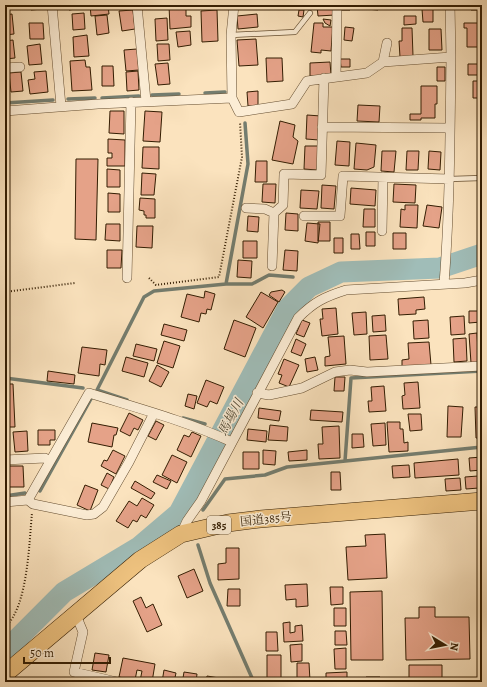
<svg xmlns="http://www.w3.org/2000/svg" width="487" height="687" font-family="Alegreya,'Noto Serif JP',serif">
  <rect width="100%" height="100%" fill="#fbe3be"/>
  <filter id="stains"><feTurbulence type="fractalNoise" baseFrequency=".005" numOctaves="4"/><feColorMatrix values="0 0 0 0 .2 0 0 0 0 .09 0 0 0 0 .02 0 0 0 .5 -.17"/></filter>
  <radialGradient id="worn" r=".72"><stop offset=".6" stop-color="#630" stop-opacity="0"/><stop offset="1" stop-color="#630" stop-opacity=".3"/></radialGradient>
  <g fill="none" stroke-linecap="round" stroke-linejoin="round">
    <path stroke="#747d6f" stroke-width="3.5" d="M205,93L225,92
      M152,95L179,94
      M102,98L139,96
      M68,99L95,98
      M5,103L53,100
      M226,284L248,164L245,123
      M5,378L83,388
      M127,400L97,390L144,297L154,291L226,284H252L269,275L293,277
      M183,418L205,424
      M345,461L351,378L482,371
      M40,491L92,397
      M5,496L25,493
      M203,510L225,479L265,475L287,467L482,447
      M198,545L210,583L252,678V682"/>
    <path stroke="#a0bdb8" stroke-width="21" d="M5,651L64,592L139,547L179,513L287,309L309,287L341,272L440,268L482,254"/>
  </g>
  <path fill="#e5a288" stroke="#331d02" d="M5,5H10L11,9L5,10Z
    M30,5H43V9L31,10Z
    M68,5H82L83,8L69,10Z
    M90,5H108L109,14L91,16Z
    M118,5H133L134,8L119,9Z
    M169,5H181L182,7H186V16H191V27L170,29Z
    M334,5L335,15L318,16L317,6Z
    M339,5H351L350,10H339Z
    M366,5H379L378,10L366,9Z
    M399,5H409V7H399Z
    M470,5H482V10H471Z
    M422,9H433V22H423Z
    M133,10L135,29L122,31L119,11Z
    M217,10L218,41L202,42L201,11Z
    M299,10H304L303,17L298,16Z
    M84,13L85,29L73,30L72,14Z
    M12,14L14,34L5,35V15Z
    M257,14L258,27L238,29L237,16Z
    M107,15L109,33L97,35L95,16Z
    M404,16H416V24L404,25Z
    M167,18L168,40L156,41L155,19Z
    M323,19L331,20L330,26L325,23Z
    M29,23H43L44,39H30Z
    M314,23H323V27H333L331,51L321,50V53L311,52Z
    M464,23H480V47H467V28H464Z
    M345,27L354,28L352,41L344,40Z
    M402,28H412L413,56L400,57L399,41H402Z
    M429,29H441L442,50H429Z
    M190,31L191,45L178,47L176,32Z
    M87,35L89,56L74,57L73,37Z
    M256,39L258,65L239,66L237,40Z
    M13,40L15,58L5,59V41Z
    M40,44L42,64L29,65L27,46Z
    M157,44H169L170,60L158,61Z
    M137,49L139,70L126,71L124,50Z
    M266,58H282L283,81L267,82Z
    M340,59H350V67H341Z
    M85,60L86,67H90L92,90L72,91L70,61Z
    M330,62L331,75L310,76V63Z
    M168,63L170,84L158,85L155,64Z
    M468,64H482V75H468Z
    M102,66H113L114,86H102Z
    M437,67H445V81H437Z
    M46,71L48,92L30,94L28,80L35,79L34,72Z
    M138,71L139,90L127,91L126,72Z
    M21,72L23,91L11,92L9,73Z
    M473,81H482V98H473Z
    M421,86H437V104H435V118H421V120H410V114H421Z
    M258,91V106H248L247,92Z
    M358,105L380,106L379,122L357,121Z
    M110,111H124V134L109,133Z
    M145,111L162,112L160,142L143,141Z
    M307,115L321,116L319,140L306,139Z
    M280,121L295,125L293,137L298,141L293,164L272,160Z
    M108,139L125,140V166H107V158H112V153H108Z
    M337,141L350,142L349,166L335,165Z
    M356,143L376,145L374,167L367,170L354,169Z
    M305,146H319L317,170L304,169Z
    M143,147H159V169L142,168Z
    M382,151H396L394,172L381,171Z
    M407,151H419L418,170H406Z
    M429,151L441,152L440,170L428,169Z
    M76,159H98L96,240L75,239Z
    M256,161H267V182H255Z
    M107,169L120,170V187H107Z
    M142,173L156,174L154,195H141Z
    M263,184H276L275,203L262,202Z
    M394,184L416,185L415,203L393,202Z
    M322,185L336,186L334,209L321,208Z
    M351,188L376,190L375,206L350,204Z
    M301,190L319,191L317,209L300,208Z
    M108,193L120,194V212H108Z
    M140,198L155,199V218H146V215H144V211L139,210Z
    M405,205H418L417,228L400,227L401,209L405,210Z
    M427,205L442,207L439,228L423,226Z
    M364,209H375V227H363Z
    M286,213L298,214V231L285,230Z
    M248,216L259,217L258,232L247,231Z
    M318,222H330V241H318Z
    M307,223L320,224L318,243L305,241Z
    M106,224H120V241L105,240Z
    M137,226H153L152,248L136,247Z
    M366,232H375V246H366Z
    M393,233H406V249H393Z
    M351,234H359L360,249H351Z
    M334,238H343V253H334Z
    M243,241H257V258H243Z
    M107,250H122L121,268H107Z
    M285,250L298,251L297,271L283,270Z
    M238,260L252,261L251,278L237,277Z
    M482,265V273L480,274L478,267Z
    M282,290L285,292L279,302L269,295L271,292Z
    M205,291L215,294L211,310L207,309L206,314L201,313L199,322L181,317L187,294L204,298Z
    M261,292L278,302L263,328L246,317Z
    M424,297L425,309L416,310V314L399,315L398,299Z
    M336,308L338,334L322,336L320,319H323L322,309Z
    M469,311H481V322L469,323Z
    M366,312L367,334L354,335L352,313Z
    M385,315L386,331L373,332L372,316Z
    M464,316L465,334L451,335L450,317Z
    M234,320L256,328L245,357L224,349Z
    M302,320L310,323L304,337L296,334Z
    M428,320L429,338L414,339L413,321Z
    M164,324L187,330L184,341L161,335Z
    M477,333L478,351H482V362L471,363L469,334Z
    M386,335L388,359L370,360L369,336Z
    M344,336L346,364L325,366V357L330,356L328,337Z
    M466,338L467,361L454,362L453,339Z
    M296,339L306,344L301,356L291,352Z
    M164,341L180,346L173,368L157,363Z
    M429,342L431,365L402,367V360L409,359L408,343Z
    M136,344L157,349L154,361L133,356Z
    M82,347L107,350L105,365L100,364L99,376L78,373Z
    M126,357L148,363L144,377L122,371Z
    M315,357L318,370L307,372L305,359Z
    M284,359L299,365L289,387L279,383L282,375L278,374Z
    M157,365L169,372L161,387L149,381Z
    M48,371L75,375L74,384L47,381Z
    M335,377H345L344,391H334Z
    M206,380L224,387L217,404L210,401L207,407L197,403Z
    M418,382L420,408L403,409L402,396L405,395L404,383Z
    M5,384H13L15,427H5Z
    M384,386L386,411L369,412L368,401H372L371,387Z
    M188,394L197,396L194,409L185,406Z
    M448,406L463,407L461,437H447Z
    M475,407H482V438H476Z
    M259,408L281,411L279,421L258,418Z
    M311,410L343,412L342,422L310,420Z
    M129,413L143,420L138,430L134,428L130,436L120,431Z
    M408,414H421L422,430L410,431Z
    M156,421L164,425L156,440L148,436Z
    M387,422H400V429H403L404,443L408,442V451L389,452Z
    M92,423L118,428L116,435H114L112,447L88,442Z
    M385,423L386,445L373,446L371,424Z
    M270,425L288,427L287,441L268,440Z
    M339,426L340,458L319,459L318,444H323L322,427Z
    M248,429L267,431L266,442L247,440Z
    M38,430H55V440H50V445H38Z
    M27,431L28,451L15,452L13,432Z
    M5,432H6L7,451H5Z
    M192,432L201,436L191,457L177,450L184,435L189,437Z
    M352,434H363L364,447L352,448Z
    M113,450L125,456L116,474L101,466L104,460L107,461Z
    M263,450L276,451L275,465L263,464Z
    M307,450V460L289,461L288,452Z
    M243,452H259V469H243Z
    M172,455L187,462L177,483L162,475Z
    M482,457V470L470,471L469,458Z
    M458,459L459,475L415,478L414,463Z
    M409,465L410,477L393,478L392,466Z
    M8,466H23L24,487H9Z
    M331,472H340L341,490H331Z
    M107,473L114,477L109,489L101,485Z
    M157,475L171,481L167,489L153,482Z
    M478,476L479,488L466,489L465,477Z
    M460,478L461,490L446,491L445,479Z
    M135,481L155,493L151,499L131,488Z
    M85,485L98,490L90,511L77,505Z
    M142,498L154,505L146,518L141,515L137,522L133,520L128,528L116,521L129,501L137,506Z
    M385,534L387,578L348,580L346,547L366,546L365,535Z
    M226,548H239V579L218,580V564L226,563Z
    M194,569L203,591L187,598L178,576Z
    M307,584L308,606L296,607V599L286,600L285,585Z
    M330,587H343V604L331,605Z
    M228,589H240V606H227Z
    M382,591L383,660H351L350,592Z
    M141,597L146,608L153,604L162,625L147,632L133,601Z
    M419,607H435V617H469L470,659L406,660L405,618H419Z
    M334,608H346V626H334Z
    M290,622V633L295,632V626L302,625L303,641L284,642L283,623Z
    M335,631H346L347,645H335Z
    M266,632H277L278,651H266Z
    M302,644V661L291,662L290,645Z
    M346,648V669H335L334,649Z
    M95,653L109,655L106,672L92,670Z
    M267,655H281V678H267Z
    M123,658L155,664L152,682L140,681L142,671L137,670L135,680L119,677Z
    M297,663H309L310,681L297,682Z
    M409,665H442V679L409,680Z
    M164,670L176,673L174,682H162Z
    M184,672L197,674L196,682H186L187,678H183Z
    M347,672V682H326V673Z
    M207,676L219,678L218,682H206Z
    M366,677H380V682H367Z
    M230,679L242,681V682H230Z"/>
  <g fill="none" stroke-linecap="round" stroke-linejoin="round">
    <defs>
      <path id="lane" d="M231,35L295,32L310,13
        M449,179L482,178"/>
      <path id="street" d="M52,5L61,106
        M137,5L146,101
        M234,5L231,35L232,98L239,112L292,104L307,81L367,73L383,62L451,57L450,5
        M383,62L387,43
        M5,68L20,67
        M336,77L337,5
        M5,111L98,104L232,98
        M322,127L450,128
        M246,208L265,209L274,213
        M304,216H340L343,176L449,179
        M382,231L383,177
        M272,266L274,213L283,205L284,174L321,175L324,78
        M127,278L131,102
        M444,284C450,208 450,133 451,57
        M257,393L269,395L302,388L335,372L350,370L367,372L482,366
        M5,460L45,458L50,461
        M28,500L89,393C137,408 186,421 232,442
        M5,502L28,500L33,504L87,515L94,514L103,507L129,462L154,413
        M181,534L187,521L201,501L298,318C314,302 324,297 346,290L465,283L482,280
        M76,615L83,632L74,672L117,682"/>
      <path id="highway" d="M5,674L140,560L181,534L228,523L260,519L482,501"/>
    </defs>
    <use href="#lane" stroke="#654e31" stroke-width="6"/>
    <use href="#street" stroke="#654e31" stroke-width="10"/>
    <use href="#highway" stroke="#331d02" stroke-width="18"/>
    <path stroke="#331d02" stroke-width="2" stroke-dasharray="1 2" stroke-linecap="butt" d="M149,278L156,285L219,277L242,157L240,122
      M5,292L75,283
      M5,627C28,607 29,543 32,513"/>
    <use href="#lane" stroke="#fcedd5" stroke-width="4.5"/>
    <use href="#street" stroke="#fcedd5" stroke-width="9"/>
    <use href="#highway" stroke="#eec27f" stroke-width="17"/>
  </g>
  <g text-anchor="middle" stroke-width="3" stroke-linejoin="round" paint-order="stroke">
    <rect fill="#fcedd5" stroke="#6f5b41" stroke-width="1" x="207" y="516" width="24" height="18" rx="3"/>
    <g font-size="11" font-weight="bold" fill="#331d02">
      <text x="219" y="529">385</text>
    </g>
    <g font-size="12" fill="#331d02" stroke="#fcedd5">
      <text transform="translate(266 519) rotate(-6)" y="4">国道385号</text>
    </g>
    <g font-size="13" font-style="italic" fill="#544d39" stroke="#fcedd5">
      <text transform="translate(230 417) rotate(-62)" y="5">馬場川</text>
    </g>
  </g>
  <rect width="487" height="687" fill="none" stroke="#fbe3be" stroke-width="20"/>
  <rect x="6" y="6" width="475" height="675" fill="none" stroke="#331d02" stroke-width="2"/>
  <rect x="10" y="10" width="467" height="667" fill="none" stroke="#331d02"/>
  <g transform="translate(445 645) rotate(100)" stroke="#fcedd5" stroke-width="3" paint-order="stroke">
  <path d="M0-3L7 15L0 10L-7 15Z" fill="#331d02"/>
  <text y="-6" font-size="11" font-weight="bold" text-anchor="middle" fill="#331d02">N</text>
  </g>
  <path d="M24 657v6h86v-6" fill="none" stroke="#331d02" stroke-width="2"/>
  <text x="30" y="657" font-size="12" fill="#331d02" stroke="#fcedd5" stroke-width="3" paint-order="stroke">50 m</text>
  <rect width="100%" height="100%" filter="url(#stains)"/>
  <rect width="100%" height="100%" fill="url(#worn)"/>
</svg>
